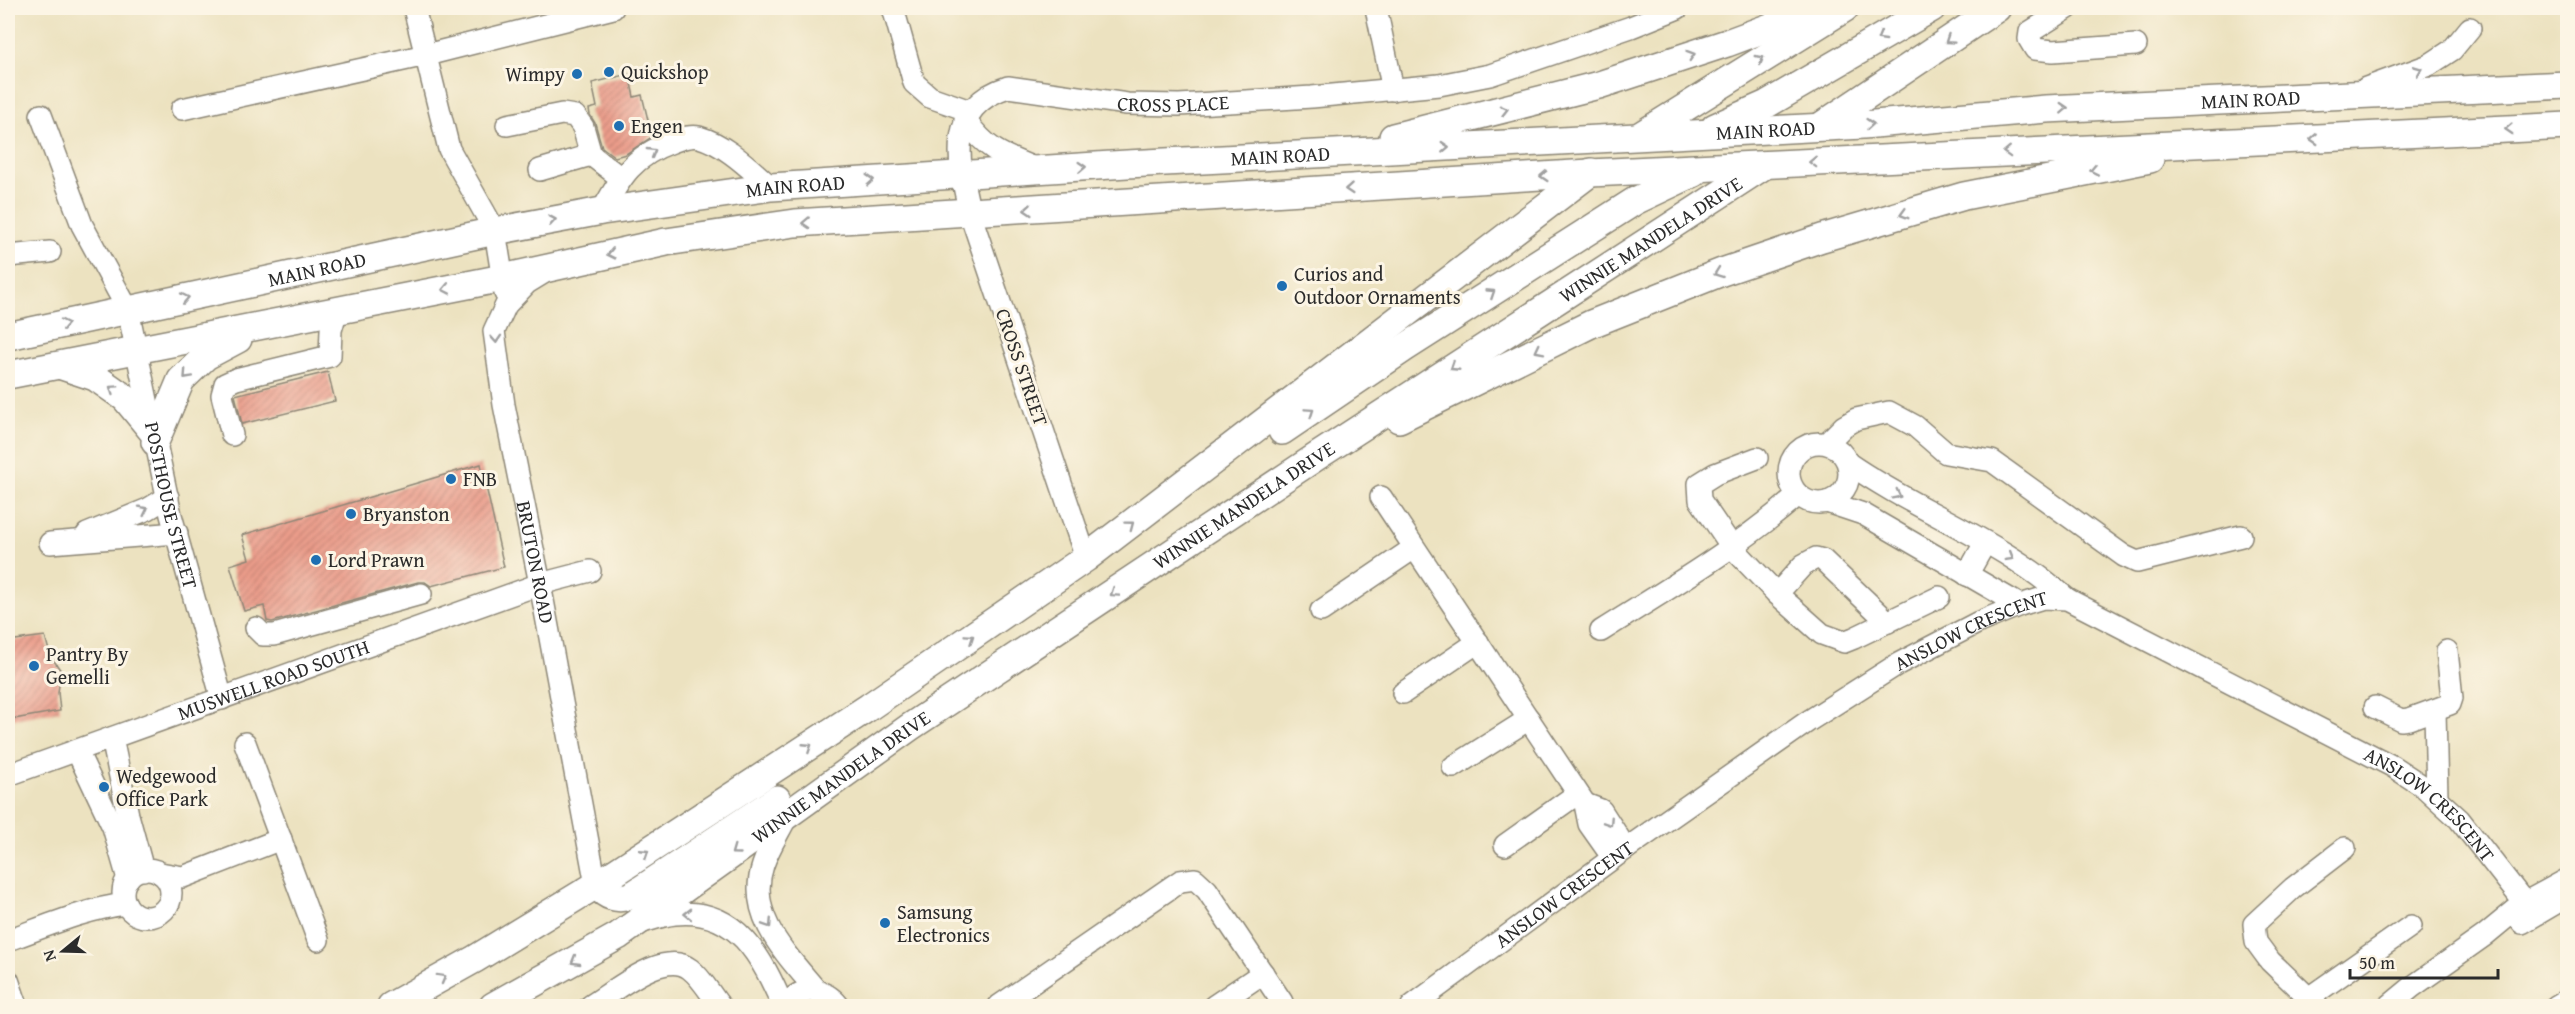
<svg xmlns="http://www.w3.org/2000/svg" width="2575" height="1014" font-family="'Gentium Book Plus',serif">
  <defs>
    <pattern id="building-hatch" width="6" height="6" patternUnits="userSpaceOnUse" patternTransform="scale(1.5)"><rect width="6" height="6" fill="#eb9c8a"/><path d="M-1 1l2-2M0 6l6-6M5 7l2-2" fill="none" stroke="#bf7f71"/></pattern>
  </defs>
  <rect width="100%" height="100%" fill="#fcf5e5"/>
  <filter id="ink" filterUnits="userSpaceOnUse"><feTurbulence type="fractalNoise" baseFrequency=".0167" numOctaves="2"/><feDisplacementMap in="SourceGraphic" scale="12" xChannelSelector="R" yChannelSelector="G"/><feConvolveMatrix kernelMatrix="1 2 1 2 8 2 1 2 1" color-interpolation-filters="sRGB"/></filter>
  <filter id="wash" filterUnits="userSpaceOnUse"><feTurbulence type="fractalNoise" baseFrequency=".008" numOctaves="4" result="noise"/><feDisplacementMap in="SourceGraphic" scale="24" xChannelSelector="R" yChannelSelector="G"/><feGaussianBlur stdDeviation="1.35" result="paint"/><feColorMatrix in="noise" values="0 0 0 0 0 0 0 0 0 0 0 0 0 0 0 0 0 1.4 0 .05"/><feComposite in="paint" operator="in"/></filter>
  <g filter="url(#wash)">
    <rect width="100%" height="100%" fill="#ece2c0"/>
    <g id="blocks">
      <path fill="url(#building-hatch)" d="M629,74L634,97L642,95L652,137L626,154L615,157L602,147L595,123L590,115L589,109L597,107L592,83Z
        M328,372L335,401L242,424L235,395Z
        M481,464L504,567L431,586L425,582H418L272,622L267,621L264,606L244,611L230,565L249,559L242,535Z
        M45,636L50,655L61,671L58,692L60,711L8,720V641Z"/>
    </g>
  </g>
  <g filter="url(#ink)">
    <use href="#blocks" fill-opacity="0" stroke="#8c8676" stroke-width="1.5"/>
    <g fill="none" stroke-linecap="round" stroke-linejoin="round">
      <defs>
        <g id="minor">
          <path d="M414,8L449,149L495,231L505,293"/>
          <path d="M893,8L914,83L930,97L970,111"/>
          <path d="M1376,8L1393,90"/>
          <path d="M2068,8L2030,32L2029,39L2035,49L2053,51L2136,45"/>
          <path d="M2366,88L2429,65L2452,50L2470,28"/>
          <path d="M182,109L426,55L613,8"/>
          <path id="s1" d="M41,115L82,225L128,310L171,515L222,699"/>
          <path d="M965,120C988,150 999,154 1034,168"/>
          <path d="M507,125L562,114L575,116L583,127L591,155"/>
          <path d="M540,170L591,155L621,178"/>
          <path d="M602,211C621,177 633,156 672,142C681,139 689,135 699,137C727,145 750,169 771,187"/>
          <path d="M8,256L50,252"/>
          <path id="s2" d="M545,272L527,283L506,305L494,331L504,405L540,584L596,885"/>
          <path d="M232,435L222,395L225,384L236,379L330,356L331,330L337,310"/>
          <circle cx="1819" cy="473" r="30"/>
          <path d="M1827,443L1844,426L1856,419L1889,412L1915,426L1946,453L1992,461L2124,556L2137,562L2241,536"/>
          <path d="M1757,458L1715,474L1699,484L1700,500L1732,547L1777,594L1822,634L1844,642L1854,638L1939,597"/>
          <path d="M1848,463C1918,512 2003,541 2067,599"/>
          <path d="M1381,497L1585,804L1589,824L1613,858"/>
          <path d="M1827,502L1863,514L2020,605"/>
          <path d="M87,534L148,509L168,497"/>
          <path d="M50,543L177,533"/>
          <path id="s3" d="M1086,558L970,213C958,163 945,107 1008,87L1127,104L1179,105L1312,97L1439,85L1490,75L1631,27L1678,8"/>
          <path d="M1967,575L1985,543"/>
          <path d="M1777,594L1803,565L1816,558L1823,560L1888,622"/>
          <path d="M1321,611L1414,548"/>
          <path d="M256,628L263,635H274L421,594"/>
          <path d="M1601,631C1669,588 1738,548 1798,495"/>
          <path d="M1403,693L1478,642"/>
          <path d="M2375,707L2401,720L2409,719L2450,704L2452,698L2447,651"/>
          <path d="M2435,711L2437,798"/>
          <path d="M112,738L128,815L143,870"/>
          <path d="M245,743L318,940"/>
          <path d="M77,751L113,827L128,879"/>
          <path d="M1453,767L1529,719"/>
          <path id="s4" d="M8,775L540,584L590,571"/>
          <path d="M1585,804L1601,810L1626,849"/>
          <path d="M788,814C780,831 769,847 763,865C746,915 786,954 816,990"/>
          <path d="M1505,845L1577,794"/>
          <circle cx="147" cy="893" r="24"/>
          <path d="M160,873L183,877L281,839"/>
          <path d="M643,922C653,919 664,915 675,914C737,907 762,958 783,1006"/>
          <path d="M2522,923L2568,896"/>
          <path d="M8,940C47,926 85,909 126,904"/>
          <path d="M8,980L17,1006"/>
          <path d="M2307,999L2411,926"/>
          <path d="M590,1006C614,992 664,948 690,969C702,978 711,995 720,1006"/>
          <path d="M786,1006C800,984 825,988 839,1006"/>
          <path d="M999,1006L1170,888L1180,881L1195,879L1207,890L1282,1002"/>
          <path d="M1214,1006L1263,973"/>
          <path id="s5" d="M1412,1006L1613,858L1807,722L1898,664L1979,622L2020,605L2043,598L2067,599L2392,766L2424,787L2459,819L2534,915"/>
          <path d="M2317,1006L2270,961L2256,942L2254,924L2293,888L2345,848"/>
          <path d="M2389,1006L2412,987L2484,936L2524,903L2568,879"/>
          <path d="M2556,1006L2568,999"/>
        </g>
        <g id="major">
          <path d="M1821,126L1997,8"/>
          <path d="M1715,127L1767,104L1932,8"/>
          <path d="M1641,135L1845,8"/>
          <path d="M1393,137L1599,85L1727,43L1821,8"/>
          <path id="s6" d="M8,336L495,231L602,211L771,187L1127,164L1863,125L2046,109L2568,85"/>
          <path d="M62,366L95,377L125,398L153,432"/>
          <path d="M8,375L503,278L666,242L795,223L1590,173L2568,126"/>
          <path d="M1399,419L1591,324L1722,272L1822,238L1964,196L2150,159"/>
          <path d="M1282,431L1406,347L1635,201L1694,173"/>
          <path d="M155,442L181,380L206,356L238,339"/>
          <path d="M596,885C607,897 616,900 631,896L777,799"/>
          <path d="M391,1006L475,959L596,885L869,707L1086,558L1591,172"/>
          <path id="s7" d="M493,1006L618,936L910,727L1319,455L1765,165"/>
        </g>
      </defs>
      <use href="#minor" stroke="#8c8676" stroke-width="24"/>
      <use href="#major" stroke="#8c8676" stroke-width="30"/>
      <use href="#minor" stroke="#fff" stroke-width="21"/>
      <use href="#major" stroke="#fff" stroke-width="27"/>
    </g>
    <defs><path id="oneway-chevron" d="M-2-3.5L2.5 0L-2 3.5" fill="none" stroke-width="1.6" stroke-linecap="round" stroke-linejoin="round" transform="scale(1.5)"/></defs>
    <g stroke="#a0a0a0">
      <use href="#oneway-chevron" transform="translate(1881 37) rotate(150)"/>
      <use href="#oneway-chevron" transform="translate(1949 40) rotate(146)"/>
      <use href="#oneway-chevron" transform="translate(1691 55) rotate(-18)"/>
      <use href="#oneway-chevron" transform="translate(1760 59) rotate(-31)"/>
      <use href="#oneway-chevron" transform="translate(2418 70) rotate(-22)"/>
      <use href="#oneway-chevron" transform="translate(2064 108) rotate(-3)"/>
      <use href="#oneway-chevron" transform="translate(1504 110) rotate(-14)"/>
      <use href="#oneway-chevron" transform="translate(1870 124) rotate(-5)"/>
      <use href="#oneway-chevron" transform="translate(2509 129) rotate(177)"/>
      <use href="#oneway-chevron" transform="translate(2314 139) rotate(177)"/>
      <use href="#oneway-chevron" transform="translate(1445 147) rotate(-3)"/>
      <use href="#oneway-chevron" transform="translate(652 152) rotate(-30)"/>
      <use href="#oneway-chevron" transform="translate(2007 152) rotate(178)"/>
      <use href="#oneway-chevron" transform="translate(1813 162) rotate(178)"/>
      <use href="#oneway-chevron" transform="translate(1082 167) rotate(-4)"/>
      <use href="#oneway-chevron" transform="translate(2094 170) rotate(169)"/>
      <use href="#oneway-chevron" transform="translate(1544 176) rotate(176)"/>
      <use href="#oneway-chevron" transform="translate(870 180) rotate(-4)"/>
      <use href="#oneway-chevron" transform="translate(1349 189) rotate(176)"/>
      <use href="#oneway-chevron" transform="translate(1028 210) rotate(176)"/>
      <use href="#oneway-chevron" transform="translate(1904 214) rotate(164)"/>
      <use href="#oneway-chevron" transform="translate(552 220) rotate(-10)"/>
      <use href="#oneway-chevron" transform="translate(806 223) rotate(177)"/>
      <use href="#oneway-chevron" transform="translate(611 254) rotate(168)"/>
      <use href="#oneway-chevron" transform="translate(1718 273) rotate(160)"/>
      <use href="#oneway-chevron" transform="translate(446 289) rotate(169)"/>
      <use href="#oneway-chevron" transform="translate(1491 293) rotate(-33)"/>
      <use href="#oneway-chevron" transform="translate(185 298) rotate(-12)"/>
      <use href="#oneway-chevron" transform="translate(65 324) rotate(-12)"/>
      <use href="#oneway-chevron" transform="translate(496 339) rotate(86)"/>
      <use href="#oneway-chevron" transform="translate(1539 350) rotate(153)"/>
      <use href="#oneway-chevron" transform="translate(1454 367) rotate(147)"/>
      <use href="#oneway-chevron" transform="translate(187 375) rotate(133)"/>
      <use href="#oneway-chevron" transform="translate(113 389) rotate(-145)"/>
      <use href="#oneway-chevron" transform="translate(1310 412) rotate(-34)"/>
      <use href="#oneway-chevron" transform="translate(1897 495) rotate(27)"/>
      <use href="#oneway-chevron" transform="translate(144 510) rotate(-26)"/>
      <use href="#oneway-chevron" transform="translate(1130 525) rotate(-37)"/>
      <use href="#oneway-chevron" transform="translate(2010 557) rotate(31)"/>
      <use href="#oneway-chevron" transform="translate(1114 593) rotate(146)"/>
      <use href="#oneway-chevron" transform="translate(970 638) rotate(-34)"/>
      <use href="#oneway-chevron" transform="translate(808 747) rotate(-33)"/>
      <use href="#oneway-chevron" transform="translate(1609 822) rotate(57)"/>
      <use href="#oneway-chevron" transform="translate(735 851) rotate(144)"/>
      <use href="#oneway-chevron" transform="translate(645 853) rotate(-33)"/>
      <use href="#oneway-chevron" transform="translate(688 914) rotate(-179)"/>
      <use href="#oneway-chevron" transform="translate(768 924) rotate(57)"/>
      <use href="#oneway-chevron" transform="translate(575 961) rotate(150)"/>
      <use href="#oneway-chevron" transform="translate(442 978) rotate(-29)"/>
    </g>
  </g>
  <g fill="#1f6fb2" stroke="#fcf5e5" stroke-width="2">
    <circle cx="609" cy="72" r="6"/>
    <circle cx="577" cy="74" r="6"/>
    <circle cx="619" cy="126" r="6"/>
    <circle cx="1282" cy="286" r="6"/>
    <circle cx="451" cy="479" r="6"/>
    <circle cx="351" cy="514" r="6"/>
    <circle cx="316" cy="560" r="6"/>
    <circle cx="34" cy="666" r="6"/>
    <circle cx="104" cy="787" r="6"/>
    <circle cx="885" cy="923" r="6"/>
  </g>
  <g text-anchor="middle" stroke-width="6" stroke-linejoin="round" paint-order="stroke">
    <g font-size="20" fill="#2b2b2b" stroke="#fcf5e5" text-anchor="start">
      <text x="621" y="79">Quickshop</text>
      <text x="565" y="81" text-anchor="end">Wimpy</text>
      <text x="631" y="133">Engen</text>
      <text x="1294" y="281">Curios and<tspan x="1294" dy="23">Outdoor Ornaments</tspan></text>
      <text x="463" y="486">FNB</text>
      <text x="363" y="521">Bryanston</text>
      <text x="328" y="567">Lord Prawn</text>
      <text x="46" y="661">Pantry By<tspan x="46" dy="23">Gemelli</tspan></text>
      <text x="116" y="783">Wedgewood<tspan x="116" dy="23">Office Park</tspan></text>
      <text x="897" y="919">Samsung<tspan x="897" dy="23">Electronics</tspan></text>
    </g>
    <g font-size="20" fill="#2b2b2b" stroke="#fcf5e5">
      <text dy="7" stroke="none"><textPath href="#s6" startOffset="2260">MAIN ROAD</textPath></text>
      <text dy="7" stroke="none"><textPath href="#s3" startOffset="680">CROSS PLACE</textPath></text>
      <text dy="7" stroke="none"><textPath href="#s6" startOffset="1774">MAIN ROAD</textPath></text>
      <text dy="7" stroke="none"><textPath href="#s6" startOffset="1288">MAIN ROAD</textPath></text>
      <text dy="7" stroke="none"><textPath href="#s6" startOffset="802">MAIN ROAD</textPath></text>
      <text dy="7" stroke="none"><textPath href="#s7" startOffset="1389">WINNIE MANDELA DRIVE</textPath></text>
      <text dy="7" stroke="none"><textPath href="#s6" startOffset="316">MAIN ROAD</textPath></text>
      <text transform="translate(1022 367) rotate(71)" y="7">CROSS STREET</text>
      <text dy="7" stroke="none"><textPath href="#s1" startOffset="414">POSTHOUSE STREET</textPath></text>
      <text dy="7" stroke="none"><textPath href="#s7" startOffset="903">WINNIE MANDELA DRIVE</textPath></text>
      <text dy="7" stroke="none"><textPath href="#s2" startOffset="315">BRUTON ROAD</textPath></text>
      <text dy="7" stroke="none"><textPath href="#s5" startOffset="675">ANSLOW CRESCENT</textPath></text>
      <text dy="7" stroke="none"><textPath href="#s4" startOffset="282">MUSWELL ROAD SOUTH</textPath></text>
      <text dy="7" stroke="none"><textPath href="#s7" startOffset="417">WINNIE MANDELA DRIVE</textPath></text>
      <text dy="7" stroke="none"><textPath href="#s5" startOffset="1197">ANSLOW CRESCENT</textPath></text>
      <text dy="7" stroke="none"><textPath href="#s5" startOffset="189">ANSLOW CRESCENT</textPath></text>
    </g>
  </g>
  <rect width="2575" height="1014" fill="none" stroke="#fcf5e5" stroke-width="30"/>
  <g transform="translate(63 951) rotate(251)" stroke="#fcf5e5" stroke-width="4.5" paint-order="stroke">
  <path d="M0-4.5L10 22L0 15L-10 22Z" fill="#2b2b2b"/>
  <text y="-9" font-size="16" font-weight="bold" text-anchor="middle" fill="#2b2b2b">N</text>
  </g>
  <path d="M2350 969v9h148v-9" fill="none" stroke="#2b2b2b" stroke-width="3"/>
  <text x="2359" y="969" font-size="18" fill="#2b2b2b" stroke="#fcf5e5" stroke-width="4.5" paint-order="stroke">50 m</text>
</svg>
